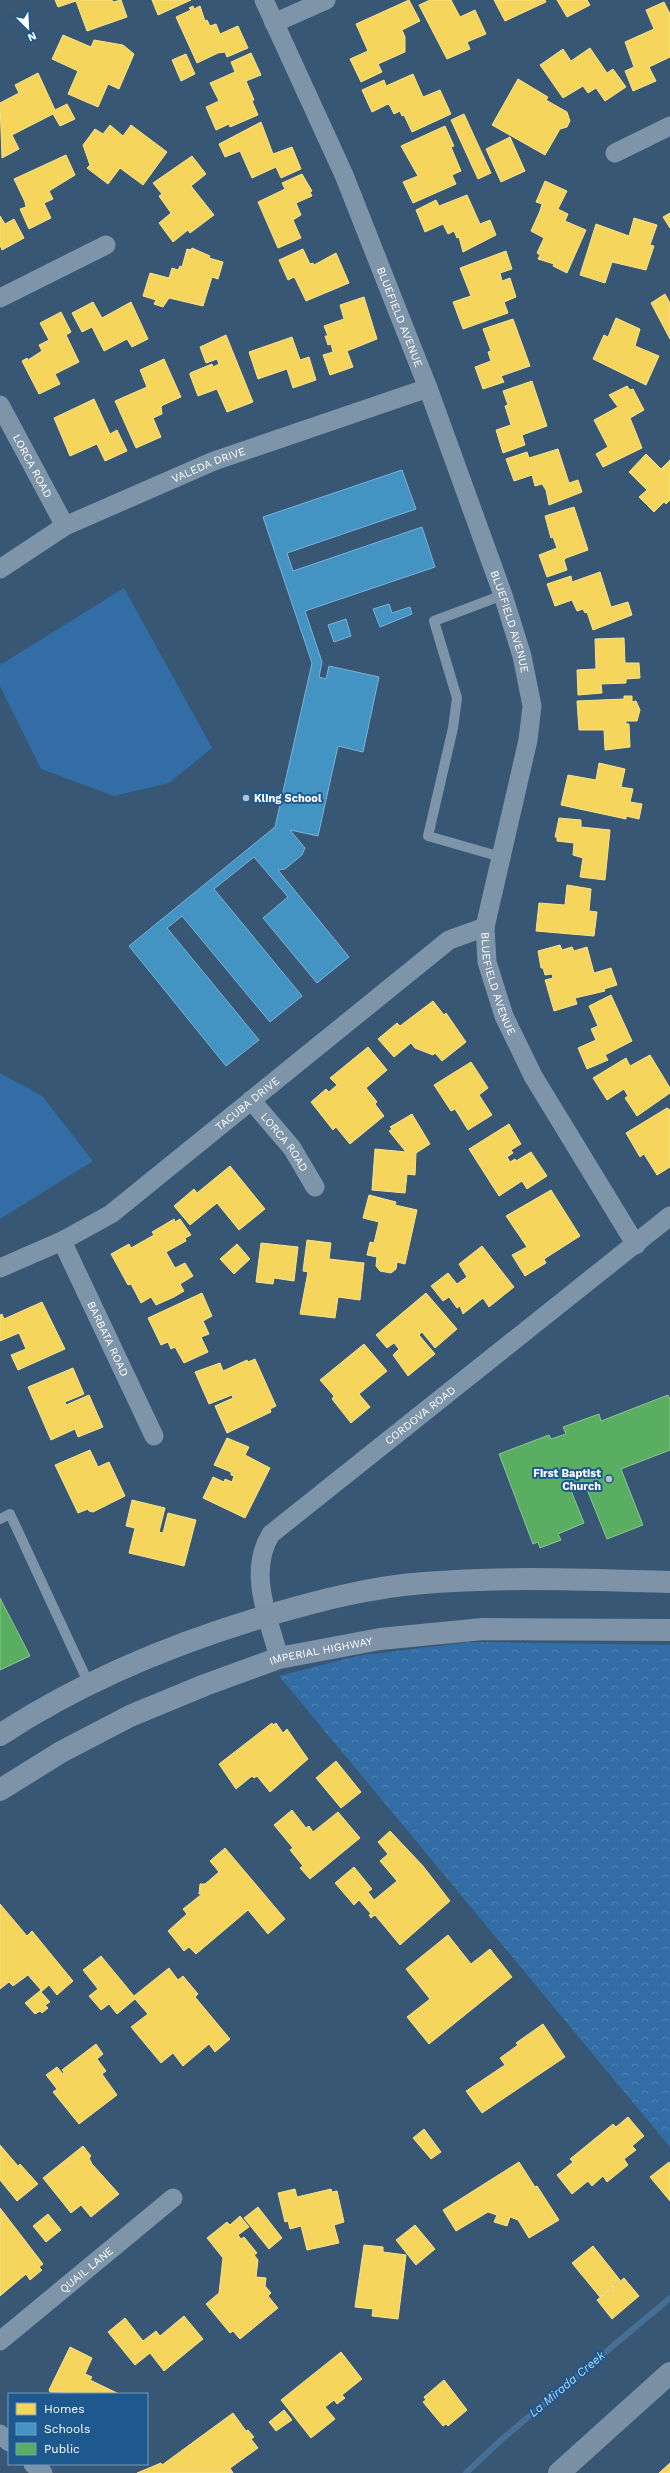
<svg xmlns="http://www.w3.org/2000/svg" width="670" height="2473" font-family="'Work Sans',sans-serif">
  <defs>
    <pattern id="forest-crowns" width="20" height="18" patternUnits="userSpaceOnUse"><rect width="20" height="18" fill="#326ea5"/><path d="M2 6a3 3 0 1 1 6 0M12 15a3 3 0 1 1 6 0" fill="none" stroke="#5184b2"/></pattern>
  </defs>
  <rect width="100%" height="100%" fill="#375775"/>
  <path fill="url(#forest-crowns)" d="M471,1642L670,1645V2147L279,1676L357,1656Z"/>
  <path fill="#326ea5" d="M124,588L212,748L169,783L114,796L41,769L0,686V665Z
    M0,1073L42,1096L93,1161L0,1219Z"/>
  <path fill="#f6d55c" stroke="#f9e28d" d="M55,0H112L113,2L121,0L127,17L87,31L76,1L58,7Z
    M152,0H191L158,15Z
    M409,0L420,21L402,30L405,37V52L378,64L382,72L361,82L350,59L368,51L356,24Z
    M430,0H451L460,17L475,10L486,34L467,42L470,49L447,59L419,5Z
    M494,0H545L546,2L505,21Z
    M557,0H587L590,5L567,17Z
    M664,2L670,14V57L649,67L656,81L633,91L625,71L634,67L625,42L654,29L646,10Z
    M193,6L194,9L200,6L205,21L207,20L210,26L216,24L220,34L238,26L248,48L227,57L225,52L218,53L197,63L176,17L191,10L189,8Z
    M63,35L91,47L94,40L123,45L134,54L119,89L108,84L98,107L68,94L78,71L52,59Z
    M590,48L607,73L613,69L626,87L605,101L596,88L588,93L583,86L563,98L540,65L563,49L571,61Z
    M251,53L261,75L246,81L254,100L252,101L258,115L230,127L229,124L216,130L206,107L219,101L210,83L235,72L231,62Z
    M186,54L195,74L181,81L172,60Z
    M38,73L55,110L67,104L75,119L60,126L53,114L12,135L19,149L2,158L0,103L19,93L15,85Z
    M413,74L423,97L440,90L451,114L412,132L404,115L402,116L400,111L394,114L390,106L388,104L372,112L362,90L384,80L386,86Z
    M518,79L548,97L546,100L567,112L570,121L567,127L560,129L545,155L492,125Z
    M464,114L491,173L478,179L451,120Z
    M261,122L273,154L292,147L301,169L281,178L276,167L252,178L240,151L225,157L219,144Z
    M110,125L123,136L131,125L167,152L143,185L120,168L108,184L87,168L90,165L83,145L95,129L103,134Z
    M445,126L454,146L451,147L461,171L452,175L456,184L413,203L403,182L418,176L401,146Z
    M510,137L525,171L501,182L486,149Z
    M66,155L75,175L49,191L53,199L44,203L51,218L29,229L20,209L26,207L25,202L14,179Z
    M192,156L206,174L191,186L214,215L190,233L188,230L173,242L159,223L171,213L159,196L162,194L153,183Z
    M302,174L312,191L310,192L312,196L296,203L301,215L293,220L301,238L278,248L258,202L285,189L282,183Z
    M545,181L567,191L558,209L568,214L565,221L586,230L567,273L553,266L554,264L538,259L540,255L537,253L544,238L531,231L540,211L542,204L536,202Z
    M467,195L480,224L490,220L496,235L463,252L459,237L457,238L454,231L448,234L443,224L425,232L416,210L436,200L439,206Z
    M670,213V228L663,217Z
    M0,216L5,224L14,219L24,238L2,250L0,245Z
    M634,218L657,225L650,245L654,246L646,270L612,262L605,283L580,275L596,224L629,236Z
    M192,248L210,256L209,258L223,262L218,279L212,277L203,306L169,298L163,307L154,304L156,300L143,296L150,273L169,278L172,268L178,270L180,266L182,267L187,249L191,250Z
    M303,249L310,264L313,263L314,265L336,253L349,283L306,301L296,280L294,277L288,280L279,260Z
    M506,251L512,269L500,273L502,281L510,278L516,297L504,302L508,313L463,329L453,302L471,296L460,268Z
    M665,294L670,303V339L651,303Z
    M364,297L377,339L347,351L353,367L330,375L323,355L333,352L331,344L328,345L325,336H328L324,326L344,319L340,305Z
    M93,302L102,318L131,302L148,339L132,347L127,339L104,351L92,327L82,332L72,313Z
    M61,312L71,332L66,335L79,362L55,374L60,384L39,394L22,361L27,358L28,360L42,351L39,345L49,340L40,323Z
    M616,318L640,329L635,346L659,356L646,385L593,359L604,335L608,337Z
    M513,319L530,366L501,376L504,382L483,389L475,367L491,361L488,352L491,351L483,329Z
    M226,335L253,402L227,412L217,389L198,396L190,375V373L212,364L213,367L219,364L217,359L206,363L200,347Z
    M292,337L300,360L309,357L316,380L293,388L287,369L258,379L249,352Z
    M164,359L181,397L163,405L161,407L162,414L153,418L161,437L136,448L115,401L147,387L140,370Z
    M532,381L547,426L522,435L525,445L503,453L496,430L511,425L505,406L508,405L503,391Z
    M627,386L630,390L633,389L644,410L630,418L642,448L603,467L596,454L608,447L594,420L618,407L609,395Z
    M94,399L110,434L117,430L127,451L105,461L97,444L70,456L54,418Z
    M558,449L569,483L578,480L582,492L549,505L546,490L542,484L535,486L532,475L514,481L506,459L527,452L529,458Z
    M646,454L661,469L670,460V500L666,504L664,502L654,512L639,497L647,490L629,472Z
    M574,507L588,550L566,558L564,560L567,570L547,577L539,555L557,548L553,537L551,538L545,516Z
    M600,572L611,607L628,602L632,615L593,630L587,612L585,613L583,609L577,611L572,600L555,606L547,584L571,576L572,582Z
    M624,638L625,663H639L640,678L626,679V683L601,684L602,693L578,695L577,670L596,669L595,639Z
    M624,696H632V702L636,701L640,710L637,721H626V724H629L630,747L605,750L604,730H579L577,701L624,699Z
    M599,763L625,769L621,787L633,789L630,802L642,804L639,819L626,816V819L561,805L568,775L596,780Z
    M559,818L581,820V827L610,830L605,880L580,877L583,858L573,855L574,843L557,841V837H555Z
    M567,885L591,889L589,911L597,912L594,936L536,931L539,903L565,905Z
    M560,945L562,950L572,947L574,951L587,947L594,973L611,968L617,985L604,989L605,991L575,998L577,1004L554,1011L545,980L553,978L552,974L545,975L543,968H541L538,951Z
    M611,995L632,1041L605,1055L608,1060L587,1069L578,1048L596,1040L591,1029L598,1026L589,1006Z
    M433,1001L444,1015L446,1013L466,1042L442,1061L435,1053L433,1055L415,1048L411,1043L394,1057L378,1039L397,1023L400,1026Z
    M368,1047L387,1070L366,1088L377,1102L375,1104L384,1116L350,1144L336,1127L333,1130L311,1102L326,1089L329,1092L337,1085L330,1078Z
    M650,1055L670,1088V1093L637,1116L625,1098L628,1096L624,1089L607,1100L593,1078L626,1058L630,1066Z
    M471,1062L488,1088L479,1095L492,1115L468,1130L455,1109L451,1111L434,1085Z
    M667,1108L670,1110V1167L657,1175L644,1154L640,1157L626,1133Z
    M412,1114L430,1144L416,1153L415,1175L407,1174L405,1193L372,1190L375,1149L406,1152L389,1131L392,1129L390,1127Z
    M509,1124L521,1144L511,1150L513,1153L507,1157L510,1162L515,1159L516,1161L531,1152L547,1176L527,1189L522,1181L499,1196L469,1149Z
    M230,1166L265,1209L239,1230L217,1203L190,1225L174,1206L194,1189L197,1193Z
    M551,1190L580,1236L544,1259L546,1263L525,1276L512,1255L527,1247L506,1216Z
    M369,1195L396,1202L395,1205L417,1210L405,1264L397,1262L396,1269L391,1273L380,1271L376,1266L377,1257L367,1255L370,1242L374,1243L379,1222L363,1218Z
    M174,1219L175,1222L180,1219L191,1235L185,1238L186,1241L166,1252L175,1268L185,1263L193,1276L180,1284L184,1291L174,1297L156,1305L151,1297L141,1303L131,1284L128,1285L111,1254L129,1244L131,1248L154,1235L152,1232Z
    M307,1240L331,1243L329,1259L364,1263L360,1300L338,1297L335,1318L300,1314L308,1272L303,1271Z
    M261,1243L298,1247L294,1281L274,1278L273,1284L256,1282Z
    M237,1244L250,1259L234,1274L220,1259Z
    M482,1246L514,1287L489,1307L483,1298L463,1314L460,1306L457,1308L449,1297L443,1301L431,1286L448,1273L457,1284L467,1277L459,1264Z
    M202,1293L212,1316L203,1321L209,1334L201,1337L208,1352L184,1363L175,1347L171,1349L168,1342L161,1345L148,1318Z
    M426,1293L457,1329L435,1348L422,1332L419,1335L435,1354L408,1376L393,1355L399,1349L394,1343L387,1348L376,1335Z
    M42,1302L65,1349L18,1370L11,1355L26,1349L19,1333L0,1341V1315L2,1314L4,1319Z
    M364,1344L387,1371L359,1394L370,1407L351,1423L332,1399L334,1396L320,1380Z
    M255,1359L276,1406L270,1409L271,1412L227,1433L215,1406L233,1398L232,1395L209,1404L195,1372L220,1363L223,1371L247,1360L248,1362Z
    M73,1368L84,1394L65,1402L66,1405L89,1395L103,1427L78,1437L75,1429L51,1440L28,1387Z
    M227,1438L249,1447L245,1455L270,1468L245,1518L203,1498L213,1477L224,1482L225,1479L232,1482L234,1476L231,1475V1472L214,1465Z
    M90,1450L98,1467L109,1462L125,1496L93,1512L89,1511L88,1509L78,1513L55,1465Z
    M132,1500L165,1508L159,1532L163,1533L168,1513L196,1520L184,1566L129,1553L135,1528L126,1526Z
    M272,1723L273,1725L276,1723L283,1733L287,1729L308,1759L270,1792L257,1776L254,1778L252,1776L236,1789L219,1764Z
    M336,1761L361,1792L341,1808L316,1778Z
    M292,1810L306,1828L309,1826L313,1832L338,1812L360,1838L310,1879L300,1868L303,1866L290,1850L293,1848L274,1825Z
    M390,1831L423,1866L450,1901L400,1945L375,1915L371,1918L369,1915L371,1914L359,1900L354,1905L335,1883L354,1867L372,1889L368,1892L374,1900L397,1881L380,1861L388,1854L378,1842Z
    M225,1848L285,1919L268,1934L248,1910L196,1954L189,1947L184,1951L168,1931L187,1914L183,1909L202,1894H199L200,1884H205L219,1872L210,1861Z
    M0,1904L27,1936L32,1931L73,1981L57,1995L49,1985L41,1992L50,2002L45,2005L48,2008L42,2013L40,2011L35,2014L25,2003L41,1990L28,1975L13,1986L9,1982L0,1989Z
    M448,1935L471,1964L490,1949L512,1977L429,2044L407,2017L430,1999L406,1969Z
    M101,1956L134,1996L169,1968L178,1980L183,1976L198,1994L195,1997L230,2039L215,2052L209,2044L183,2066L173,2053L161,2063L131,2027L148,2014L135,1999L117,2014L109,2004L101,2010L89,1996L98,1989L83,1970Z
    M543,2024L565,2057L482,2113L466,2091L505,2065L500,2058L518,2045L516,2043Z
    M96,2044L103,2054L97,2059L106,2071L102,2074L117,2095L79,2124L53,2092L57,2089L46,2075L57,2067L63,2074L64,2072L62,2070Z
    M628,2117L644,2136L632,2146L636,2150L624,2159L628,2165L607,2182L603,2176L592,2186L588,2181L572,2194L557,2175L573,2162L570,2159L613,2124L616,2127Z
    M424,2129L441,2152L431,2159L413,2138Z
    M0,2145L18,2166L20,2164L38,2184L17,2201L0,2180Z
    M83,2146L91,2156L89,2158L92,2164L119,2194L91,2217L81,2205L71,2213L43,2178Z
    M519,2162L535,2187L537,2186L559,2220L529,2238L518,2220L510,2217L507,2226L494,2222L497,2215L488,2212L456,2231L443,2210Z
    M669,2162L670,2164V2201L650,2177Z
    M295,2189L297,2197L331,2189L332,2192L337,2191L344,2222L334,2225L339,2243L307,2250L301,2226L290,2229L288,2221L285,2222L278,2193Z
    M258,2207L282,2238L269,2249L244,2218Z
    M0,2208L43,2264L39,2267L42,2270L30,2280L26,2274L0,2296Z
    M48,2214L61,2230L46,2242L33,2226Z
    M240,2216L249,2227L238,2235L241,2239L244,2237L257,2253L254,2255L258,2260L256,2277L266,2278L265,2286L271,2293L268,2296L278,2308L240,2339L233,2331L230,2333L206,2304L219,2293L223,2258L207,2238L227,2222L230,2225Z
    M415,2225L435,2249L416,2265L396,2240Z
    M364,2245L383,2247V2252L406,2255L398,2319L372,2316L373,2309L355,2307Z
    M593,2246L620,2280L600,2297L572,2263Z
    M624,2278L639,2296L612,2319L597,2300Z
    M184,2316L203,2339L164,2371L150,2353L135,2365L108,2332L125,2318L143,2341L156,2331L160,2336Z
    M70,2347L92,2358L85,2374L92,2377L90,2380L119,2394L50,2392L49,2390Z
    M341,2352L362,2379L342,2395L345,2398L337,2404L334,2400L325,2407L335,2419L311,2438L281,2400Z
    M444,2380L467,2410L448,2426L446,2424L443,2426L423,2402L426,2400L424,2397Z
    M284,2410L292,2420L276,2431L269,2422Z
    M233,2413L246,2431L248,2430L254,2437L251,2439L258,2448L230,2468L233,2473H137L161,2463L162,2465Z
    M670,2463V2473H659Z"/>
  <path fill="#4393c3" stroke="#7bb3d5" d="M402,470L416,509L287,553L293,571L422,527L435,567L305,611L322,662L319,677L326,679L329,666L379,677L363,752L338,746L318,836L290,830L305,848L302,855L285,869L278,870L349,957L317,983L263,918L288,897L254,857L214,889L302,996L270,1022L182,916L167,928L259,1040L226,1066L129,946L275,827L312,663L263,517Z
    M389,604L392,613L410,607L412,614L380,627L373,609Z
    M346,619L351,636L334,642L328,625Z"/>
  <path fill="#5aae61" stroke="#8cc690" d="M668,1395L670,1399V1450L621,1469L643,1525L607,1539L584,1482L570,1488L584,1523L558,1534L561,1540L540,1548L538,1542L533,1544L499,1454L549,1435L551,1439L566,1434L563,1427L599,1414L601,1421Z
    M0,1598L30,1656L0,1670Z"/>
  <g fill="none" stroke-linecap="round" stroke-linejoin="round">
    <path stroke="#476f96" stroke-width="6" d="M466,2473L501,2440L670,2298"/>
    <path stroke="#7e94a8" stroke-width="10" d="M501,857L428,836L453,728L457,698L434,621L503,595
      M0,1519L10,1514L89,1684"/>
    <g stroke="#7e94a8" stroke-width="19">
      <path id="s1" d="M264,0L344,175L428,388L503,595L522,656L532,706L528,740L485,927L487,962L504,1016L533,1076L636,1245"/>
      <path d="M274,23L326,0"/>
      <path d="M615,153L670,126"/>
      <path d="M0,298L106,245"/>
      <path id="s2" d="M0,405L65,526"/>
      <path id="s3" d="M0,569L65,526L214,461L428,388"/>
      <path id="s4" d="M251,1100L292,1148L315,1187"/>
      <path id="s5" d="M62,1241L154,1436"/>
      <path id="s6" d="M0,1268L62,1241L111,1214L449,940L485,927"/>
      <path id="s7" d="M279,1658C269,1619 247,1572 271,1534L670,1216"/>
      <path id="s8" d="M0,2341L173,2198"/>
      <path d="M0,2434L9,2442"/>
      <path d="M33,2464L43,2473"/>
    </g>
    <path stroke="#7a91a5" stroke-width="22" d="M559,2473L670,2373"/>
    <g stroke="#7e93a7" stroke-width="22">
      <path d="M0,1735C82,1681 172,1644 266,1616C317,1601 370,1587 424,1583C505,1576 588,1580 670,1582"/>
      <path id="s9" d="M0,1790L61,1752L130,1716L205,1685L279,1658L380,1639L483,1629L670,1630"/>
    </g>
  </g>
  <g fill="#b9c4cf" stroke="#1d588f" stroke-width="1.5">
    <circle cx="246" cy="798" r="4"/>
    <circle cx="609" cy="1479" r="4"/>
  </g>
  <g text-anchor="middle" stroke-width="4" stroke-linejoin="round" paint-order="stroke">
    <g font-size="11" fill="#fff" stroke="#1d588f">
      <text dy="4" stroke="none"><textPath href="#s1" startOffset="345">BLUEFIELD AVENUE</textPath></text>
      <text dy="4" stroke="none"><textPath href="#s2" startOffset="69">LORCA ROAD</textPath></text>
      <text dy="4" stroke="none"><textPath href="#s3" startOffset="234">VALEDA DRIVE</textPath></text>
      <text dy="4" stroke="none"><textPath href="#s1" startOffset="669">BLUEFIELD AVENUE</textPath></text>
      <text dy="4" stroke="none"><textPath href="#s1" startOffset="1041">BLUEFIELD AVENUE</textPath></text>
      <text dy="4" stroke="none"><textPath href="#s6" startOffset="299">TACUBA DRIVE</textPath></text>
      <text dy="4" stroke="none"><textPath href="#s4" startOffset="54">LORCA ROAD</textPath></text>
      <text dy="4" stroke="none"><textPath href="#s5" startOffset="108">BARBATA ROAD</textPath></text>
      <text dy="4" stroke="none"><textPath href="#s7" startOffset="319">CORDOVA ROAD</textPath></text>
      <text dy="4" stroke="none"><textPath href="#s9" startOffset="352">IMPERIAL HIGHWAY</textPath></text>
      <text dy="4" stroke="none"><textPath href="#s8" startOffset="112">QUAIL LANE</textPath></text>
    </g>
    <g font-size="11" font-weight="bold" fill="#fff" stroke="#1d588f" text-anchor="start">
      <text x="254" y="802">Kling School</text>
      <text x="601" y="1477" text-anchor="end">First Baptist<tspan x="601" dy="13">Church</tspan></text>
    </g>
    <g font-size="12" font-style="italic" fill="#b9d8f4" stroke="#1d588f">
      <text transform="translate(567 2384) rotate(-40)" y="4">La Mirada Creek</text>
    </g>
  </g>
  <rect x="8" y="2393" width="140" height="72" fill="#1d588f" stroke="#779bbc"/>
  <rect x="16" y="2403" width="20" height="12" fill="#f6d55c" stroke="#779bbc"/>
  <text x="44" y="2413" font-size="12" fill="#ffffff">Homes</text>
  <rect x="16" y="2423" width="20" height="12" fill="#4393c3" stroke="#779bbc"/>
  <text x="44" y="2433" font-size="12" fill="#ffffff">Schools</text>
  <rect x="16" y="2443" width="20" height="12" fill="#5aae61" stroke="#779bbc"/>
  <text x="44" y="2453" font-size="12" fill="#ffffff">Public</text>
  <g transform="translate(28 28) rotate(156)" stroke="#1d588f" stroke-width="3" paint-order="stroke">
  <path d="M0-3L7 15L0 10L-7 15Z" fill="#ffffff"/>
  <text y="-6" font-size="11" font-weight="bold" text-anchor="middle" fill="#ffffff">N</text>
  </g>
</svg>
